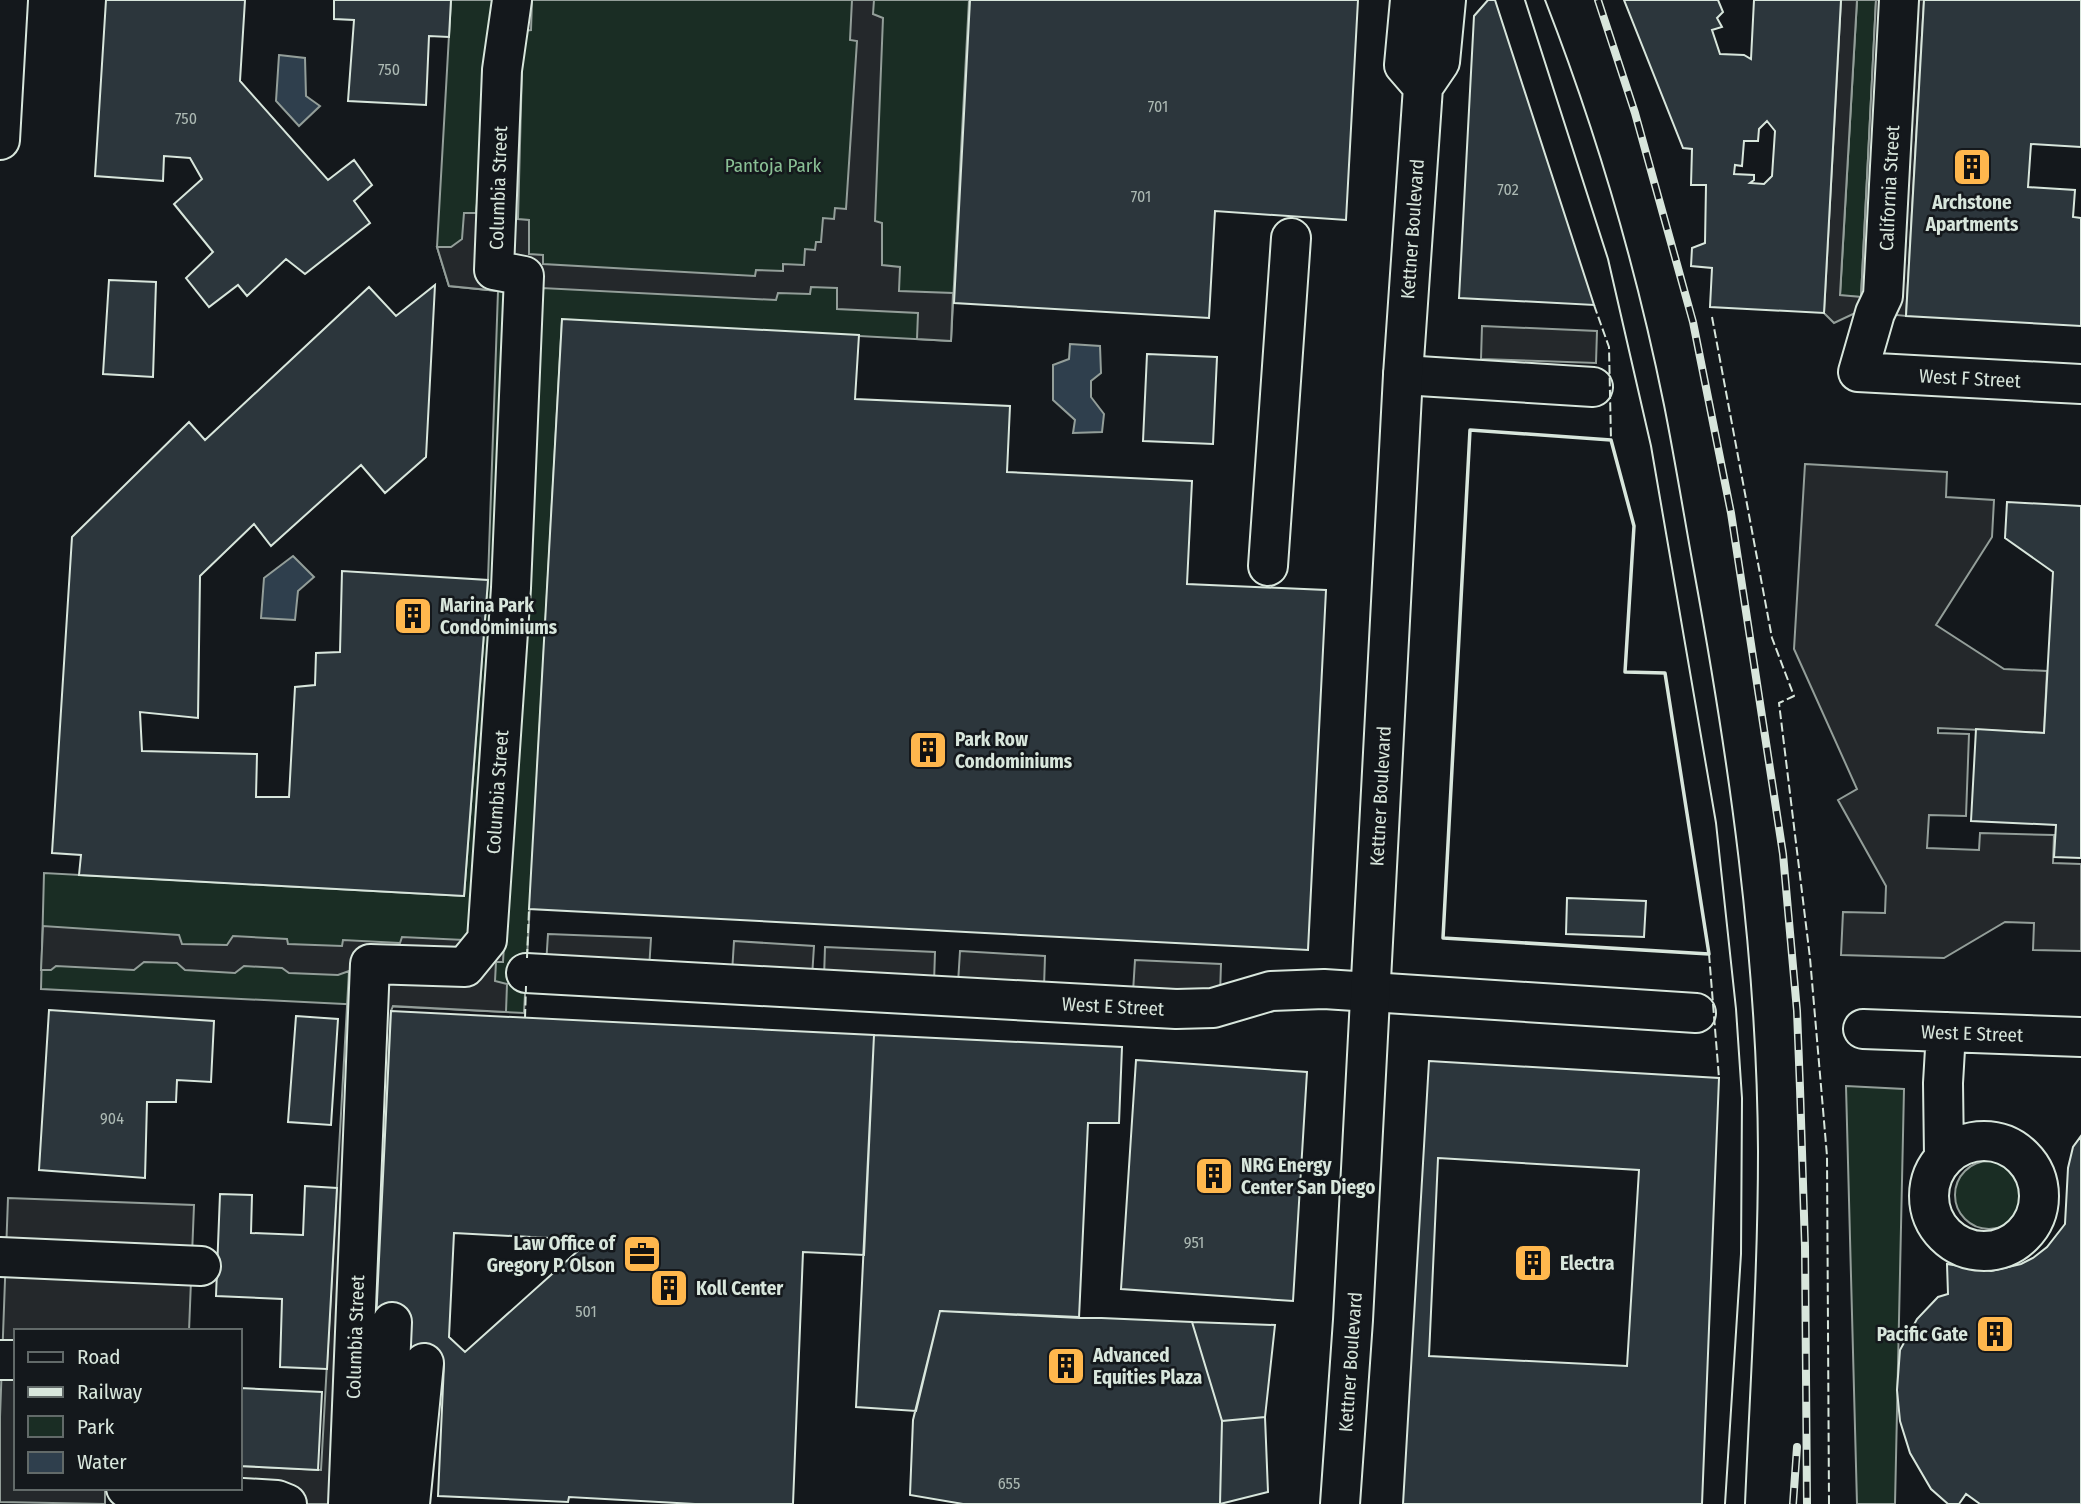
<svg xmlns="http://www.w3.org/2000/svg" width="2081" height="1504" font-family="'Fira Sans Condensed',sans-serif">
  <rect width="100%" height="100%" fill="#14181c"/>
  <path fill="#1a2d24" stroke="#939e99" stroke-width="2" d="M451,0H969L951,341L562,320L524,1013L41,989L44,873L464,896L488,580L498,291L449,286L437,247Z
    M1857,0H1876L1861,297L1840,296Z
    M1846,1086L1904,1089L1895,1504H1857Z
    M1955 1195a34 34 0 1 1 68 0a34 34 0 1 1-68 0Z"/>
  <path fill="#24282b" stroke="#939e99" stroke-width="2" d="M498,0H532L531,30L523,31L518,219L529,220V254L543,255V264L755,276L756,270L783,271V264L804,265L805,249L815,250L816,242H821L823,218L834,219L835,208L846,209L857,41L850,40L852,0H874L873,14L883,18L875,221L882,223V265L900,267L899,291L953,293L951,341L917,339L918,313L837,309V288L811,287L810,294L778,293L776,300L542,288L503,962H496L495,981L507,984L506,1012L393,1006L391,1011L376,1321L374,1504H287L240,1488V1466L321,1470L349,971L338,975L289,973L282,968L244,966L235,973L185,970L177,963L144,962L134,970L56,966L51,970H41L43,926L179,935L182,944L227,945L233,936L287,939L288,944L342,946L343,940L400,943L402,937L464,940L477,922L508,292L449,286L437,247H451L462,239L464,213H476Z
    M1841,0H1857L1840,295L1861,297L1876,0H1924L1906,316L1866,312L1853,314L1834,323L1824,313Z
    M1482,326L1597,331L1596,363L1481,359Z
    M1805,464L1947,472L1946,497L1994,500L1992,537L1936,625L2004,669L2047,671L2044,733L1938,728V733L1969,734L1966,816L1929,815L1927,848L1979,850L1980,833L2054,835L2053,863L2081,864V951L2033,950L2034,923L2005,922L1944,958L1841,955L1843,912L1885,913L1886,886L1838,800L1857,789L1794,649Z
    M548,934L651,938L649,970L546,965Z
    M734,941L814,946L812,977L732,973Z
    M825,947L935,952L934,983L824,978Z
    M960,951L1045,956L1044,987L958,983Z
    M1135,960L1221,964L1220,995L1133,992Z
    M8,1198L194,1205L189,1331H16V1488H105V1504L0,1502V1417Z"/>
  <path fill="#2f3f4d" stroke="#939e99" stroke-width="2" d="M279,55L305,58L306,96L320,106L299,126L276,101Z
    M1070,344L1100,346L1101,373L1091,381V397L1104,414L1102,432L1073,433L1075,420L1053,400V365L1069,359Z
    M293,556L314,577L298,591L295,620L261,618L264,578Z"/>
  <path fill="#2c363c" stroke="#d8e6dc" stroke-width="2" fill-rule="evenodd" d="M106,0H245L240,81L328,180L354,160L372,185L354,201L370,223L305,274L286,259L247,296L238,285L209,307L186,278L213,252L174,204L202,179L190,158L164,156L163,181L95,176Z
    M334,0H451L449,37L429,36L426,105L348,101L354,20L334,19Z
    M970,0H1358L1346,220L1215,211L1209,318L954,303Z
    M1488,0H1495L1594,305L1459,298L1474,16Z
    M1624,0H1718L1723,12L1717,18L1722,27L1712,30L1720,54L1744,55L1751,59L1754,0H1841L1824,313L1710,307L1712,268L1691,266L1692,248L1705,243L1706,185H1691L1692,149L1683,148ZM1767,121L1775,131L1772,176L1764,184L1750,183L1754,180V175L1734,174L1735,165L1742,166L1744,141H1758L1759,129Z
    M1924,0H2081V147L2031,144L2028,187L2075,190L2073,217L2081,218V326L1906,316Z
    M109,280L156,282L153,377L103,374Z
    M435,285L426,457L385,493L361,465L271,546L254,524L200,576L198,718L140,712L142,751L257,754L256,797H289L295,687L315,685L316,653L340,652L342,571L488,580L464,896L79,875L81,855L52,853L72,537L189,422L205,440L369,287L396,316Z
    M562,319L859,335L855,399L1010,406L1007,472L1192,481L1187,584L1326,590L1308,950L529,909Z
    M1147,354L1217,357L1213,444L1143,441Z
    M2007,502L2081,506V858L2054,857L2056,825L1971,821L1976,729L2044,733L2053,572L2005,538Z
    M1567,898L1646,901L1644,937L1566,934Z
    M49,1010L214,1021L211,1082L177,1080L176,1102H147L145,1178L39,1170Z
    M391,1011L874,1035L864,1255L803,1252L793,1504H695L569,1497L568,1502L438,1496L444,1364L400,1362L376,1321ZM454,1233L590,1240L465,1352L449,1337Z
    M296,1016L338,1019L331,1125L288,1122Z
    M874,1035L1122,1047L1119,1123H1088L1079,1318L940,1311L916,1411L856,1407Z
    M1136,1060L1307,1072L1293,1301L1121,1289Z
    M1429,1061L1719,1078L1702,1504H1403Z
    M2081,1136V1504H1980L1966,1494L1959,1504H1948L1931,1489L1910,1453L1900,1421L1897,1390L1900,1350L1917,1319L1938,1297L1948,1294L1947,1264L1991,1271L2021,1264L2033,1258L2047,1247L2065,1224L2068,1168L2073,1147Z
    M1438,1158L1639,1170L1627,1366L1429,1356Z
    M305,1186L337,1188L327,1369L280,1367L282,1299L216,1296L220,1194L252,1195L251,1233L303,1235Z
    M940,1311L1192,1322L1222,1421L1220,1504H963L910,1495L913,1420Z
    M1192,1322L1275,1325L1265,1417L1222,1421Z
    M240,1388L322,1392L318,1470L240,1466Z
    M1265,1417L1268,1492L1220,1504L1222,1421Z"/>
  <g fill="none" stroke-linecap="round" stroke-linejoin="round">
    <defs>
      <path id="minor" d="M1899,0L1883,296L1875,313L1858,372L2081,384
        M0,140L8,0
        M1403,375L1593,387
        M1268,566L1291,238
        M526,973L1176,1009L1213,1008L1271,991L1324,989L1696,1013
        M1863,1029L2081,1037
        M1929 1196a55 55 0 1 1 110 0a55 55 0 1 1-110 0Z
        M1944,1156L1943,1083L1946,1032
        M0,1257L201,1266
        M0,1360H16
        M126,1488L143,1492L277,1500L287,1504
        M348,1504L370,964L465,967L487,940L511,588L524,276L494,270L502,70L512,0
        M384,1504L392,1322
        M410,1504L424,1363"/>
      <path id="major" d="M1410,0L1404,65L1423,87
        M1340,1504L1353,1320L1403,375L1423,87L1440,62L1446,0"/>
    </defs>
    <use href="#minor" stroke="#d8e6dc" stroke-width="42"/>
    <use href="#major" stroke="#d8e6dc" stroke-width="42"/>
    <use href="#minor" stroke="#14181c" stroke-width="38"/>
    <use href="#major" stroke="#14181c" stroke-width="38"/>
    <path stroke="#d8e6dc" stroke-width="2" d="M1525,0L1608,259L1651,446L1716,823L1736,1009L1742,1098L1741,1254L1725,1504
      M1545,0C1596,131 1636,267 1664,405C1675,460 1684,516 1694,571C1729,762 1757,956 1758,1151C1758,1269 1750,1386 1745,1504"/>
    <defs>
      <path id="rail" d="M1598,0L1635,113L1693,322L1731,513L1783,854L1797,1011L1800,1088L1805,1247L1807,1504
        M1793,1504L1797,1447"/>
    </defs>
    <use href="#rail" stroke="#d8e6dc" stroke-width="8"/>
    <use href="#rail" stroke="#14181c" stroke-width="5" stroke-dasharray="16" stroke-linecap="butt"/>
    <path stroke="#d8e6dc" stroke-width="2" stroke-dasharray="9 3.5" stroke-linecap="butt" d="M1594,305L1609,347L1611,440
      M1712,317L1772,638L1794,696L1779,703L1810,958L1827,1156L1829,1504
      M1709,954L1719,1078
      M527,958L529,909
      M525,1018L526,986"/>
    <path stroke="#d8e6dc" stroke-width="3.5" d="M1470,430L1611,440L1634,526L1625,672L1665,673L1709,954L1443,938Z"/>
  </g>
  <defs>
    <symbol id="building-square" viewBox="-11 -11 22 22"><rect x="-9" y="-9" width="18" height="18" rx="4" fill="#ffb74d" stroke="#14181c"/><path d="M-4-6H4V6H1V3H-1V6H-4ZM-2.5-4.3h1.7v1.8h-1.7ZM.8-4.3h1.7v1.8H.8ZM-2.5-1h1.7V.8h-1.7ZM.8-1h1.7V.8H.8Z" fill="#111"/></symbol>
    <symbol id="office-square" viewBox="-11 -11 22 22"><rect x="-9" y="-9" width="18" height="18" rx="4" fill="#ffb74d" stroke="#14181c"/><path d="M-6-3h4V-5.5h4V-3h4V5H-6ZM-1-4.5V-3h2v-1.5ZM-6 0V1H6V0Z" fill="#111"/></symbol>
  </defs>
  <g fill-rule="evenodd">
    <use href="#building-square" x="1950" y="145" width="44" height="44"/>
    <use href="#building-square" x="391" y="594" width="44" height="44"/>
    <use href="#building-square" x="906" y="728" width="44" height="44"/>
    <use href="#building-square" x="1192" y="1154" width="44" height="44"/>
    <use href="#office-square" x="620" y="1232" width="44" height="44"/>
    <use href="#building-square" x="1511" y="1241" width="44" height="44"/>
    <use href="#building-square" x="647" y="1266" width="44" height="44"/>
    <use href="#building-square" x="1973" y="1312" width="44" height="44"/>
    <use href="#building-square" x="1044" y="1344" width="44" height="44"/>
  </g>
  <g text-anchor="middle" stroke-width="5" stroke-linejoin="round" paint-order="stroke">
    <g font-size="16" fill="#adbab4">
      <text x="389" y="75">750</text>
      <text x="1158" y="112">701</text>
      <text x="186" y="124">750</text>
      <text x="1508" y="195">702</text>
      <text x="1141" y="202">701</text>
      <text x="112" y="1124">904</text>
      <text x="1194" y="1248">951</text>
      <text x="586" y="1317">501</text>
      <text x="1009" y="1489">655</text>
    </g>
    <g font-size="19" fill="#8ac095" stroke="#14181c">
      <text x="773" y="172">Pantoja Park</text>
    </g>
    <g font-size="19" fill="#d8e6dc" stroke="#14181c">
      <text transform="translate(498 188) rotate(-88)" y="7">Columbia Street</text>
      <text transform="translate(1889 188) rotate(-87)" y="7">California Street</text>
      <text transform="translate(1412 229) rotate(-86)" y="7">Kettner Boulevard</text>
      <text transform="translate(1970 378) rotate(3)" y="7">West F Street</text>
      <text transform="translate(497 792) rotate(-86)" y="7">Columbia Street</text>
      <text transform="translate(1380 796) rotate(-87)" y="7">Kettner Boulevard</text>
      <text transform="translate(1113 1006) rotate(3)" y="7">West E Street</text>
      <text transform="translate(1972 1033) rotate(2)" y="7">West E Street</text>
      <text transform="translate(355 1337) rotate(-88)" y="7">Columbia Street</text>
      <text transform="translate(1350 1362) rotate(-86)" y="7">Kettner Boulevard</text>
    </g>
    <g font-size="19" font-weight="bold" fill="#d8e6dc" stroke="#14181c" text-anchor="start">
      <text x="1972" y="209" text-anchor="middle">Archstone<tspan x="1972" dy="22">Apartments</tspan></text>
      <text x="440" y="612">Marina Park<tspan x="440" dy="22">Condominiums</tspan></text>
      <text x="955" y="746">Park Row<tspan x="955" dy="22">Condominiums</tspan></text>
      <text x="1241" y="1172">NRG Energy<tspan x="1241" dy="22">Center San Diego</tspan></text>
      <text x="615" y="1250" text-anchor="end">Law Office of<tspan x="615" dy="22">Gregory P. Olson</tspan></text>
      <text x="1560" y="1270">Electra</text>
      <text x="696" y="1295">Koll Center</text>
      <text x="1968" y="1341" text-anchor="end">Pacific Gate</text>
      <text x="1093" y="1362">Advanced<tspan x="1093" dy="22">Equities Plaza</tspan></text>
    </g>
  </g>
  <rect x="14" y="1329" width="228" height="161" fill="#14181c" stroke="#626a69" stroke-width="2"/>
  <rect x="28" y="1352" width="35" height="10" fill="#14181c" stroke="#626a69" stroke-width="2"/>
  <text x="77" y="1364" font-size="21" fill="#d8e6dc">Road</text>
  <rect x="28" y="1387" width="35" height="10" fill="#d8e6dc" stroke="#626a69" stroke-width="2"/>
  <text x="77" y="1399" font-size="21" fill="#d8e6dc">Railway</text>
  <rect x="28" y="1416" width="35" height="21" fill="#1a2d24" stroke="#626a69" stroke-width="2"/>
  <text x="77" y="1434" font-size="21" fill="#d8e6dc">Park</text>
  <rect x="28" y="1452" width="35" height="21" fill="#2f3f4d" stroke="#626a69" stroke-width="2"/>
  <text x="77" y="1469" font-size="21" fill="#d8e6dc">Water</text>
</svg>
